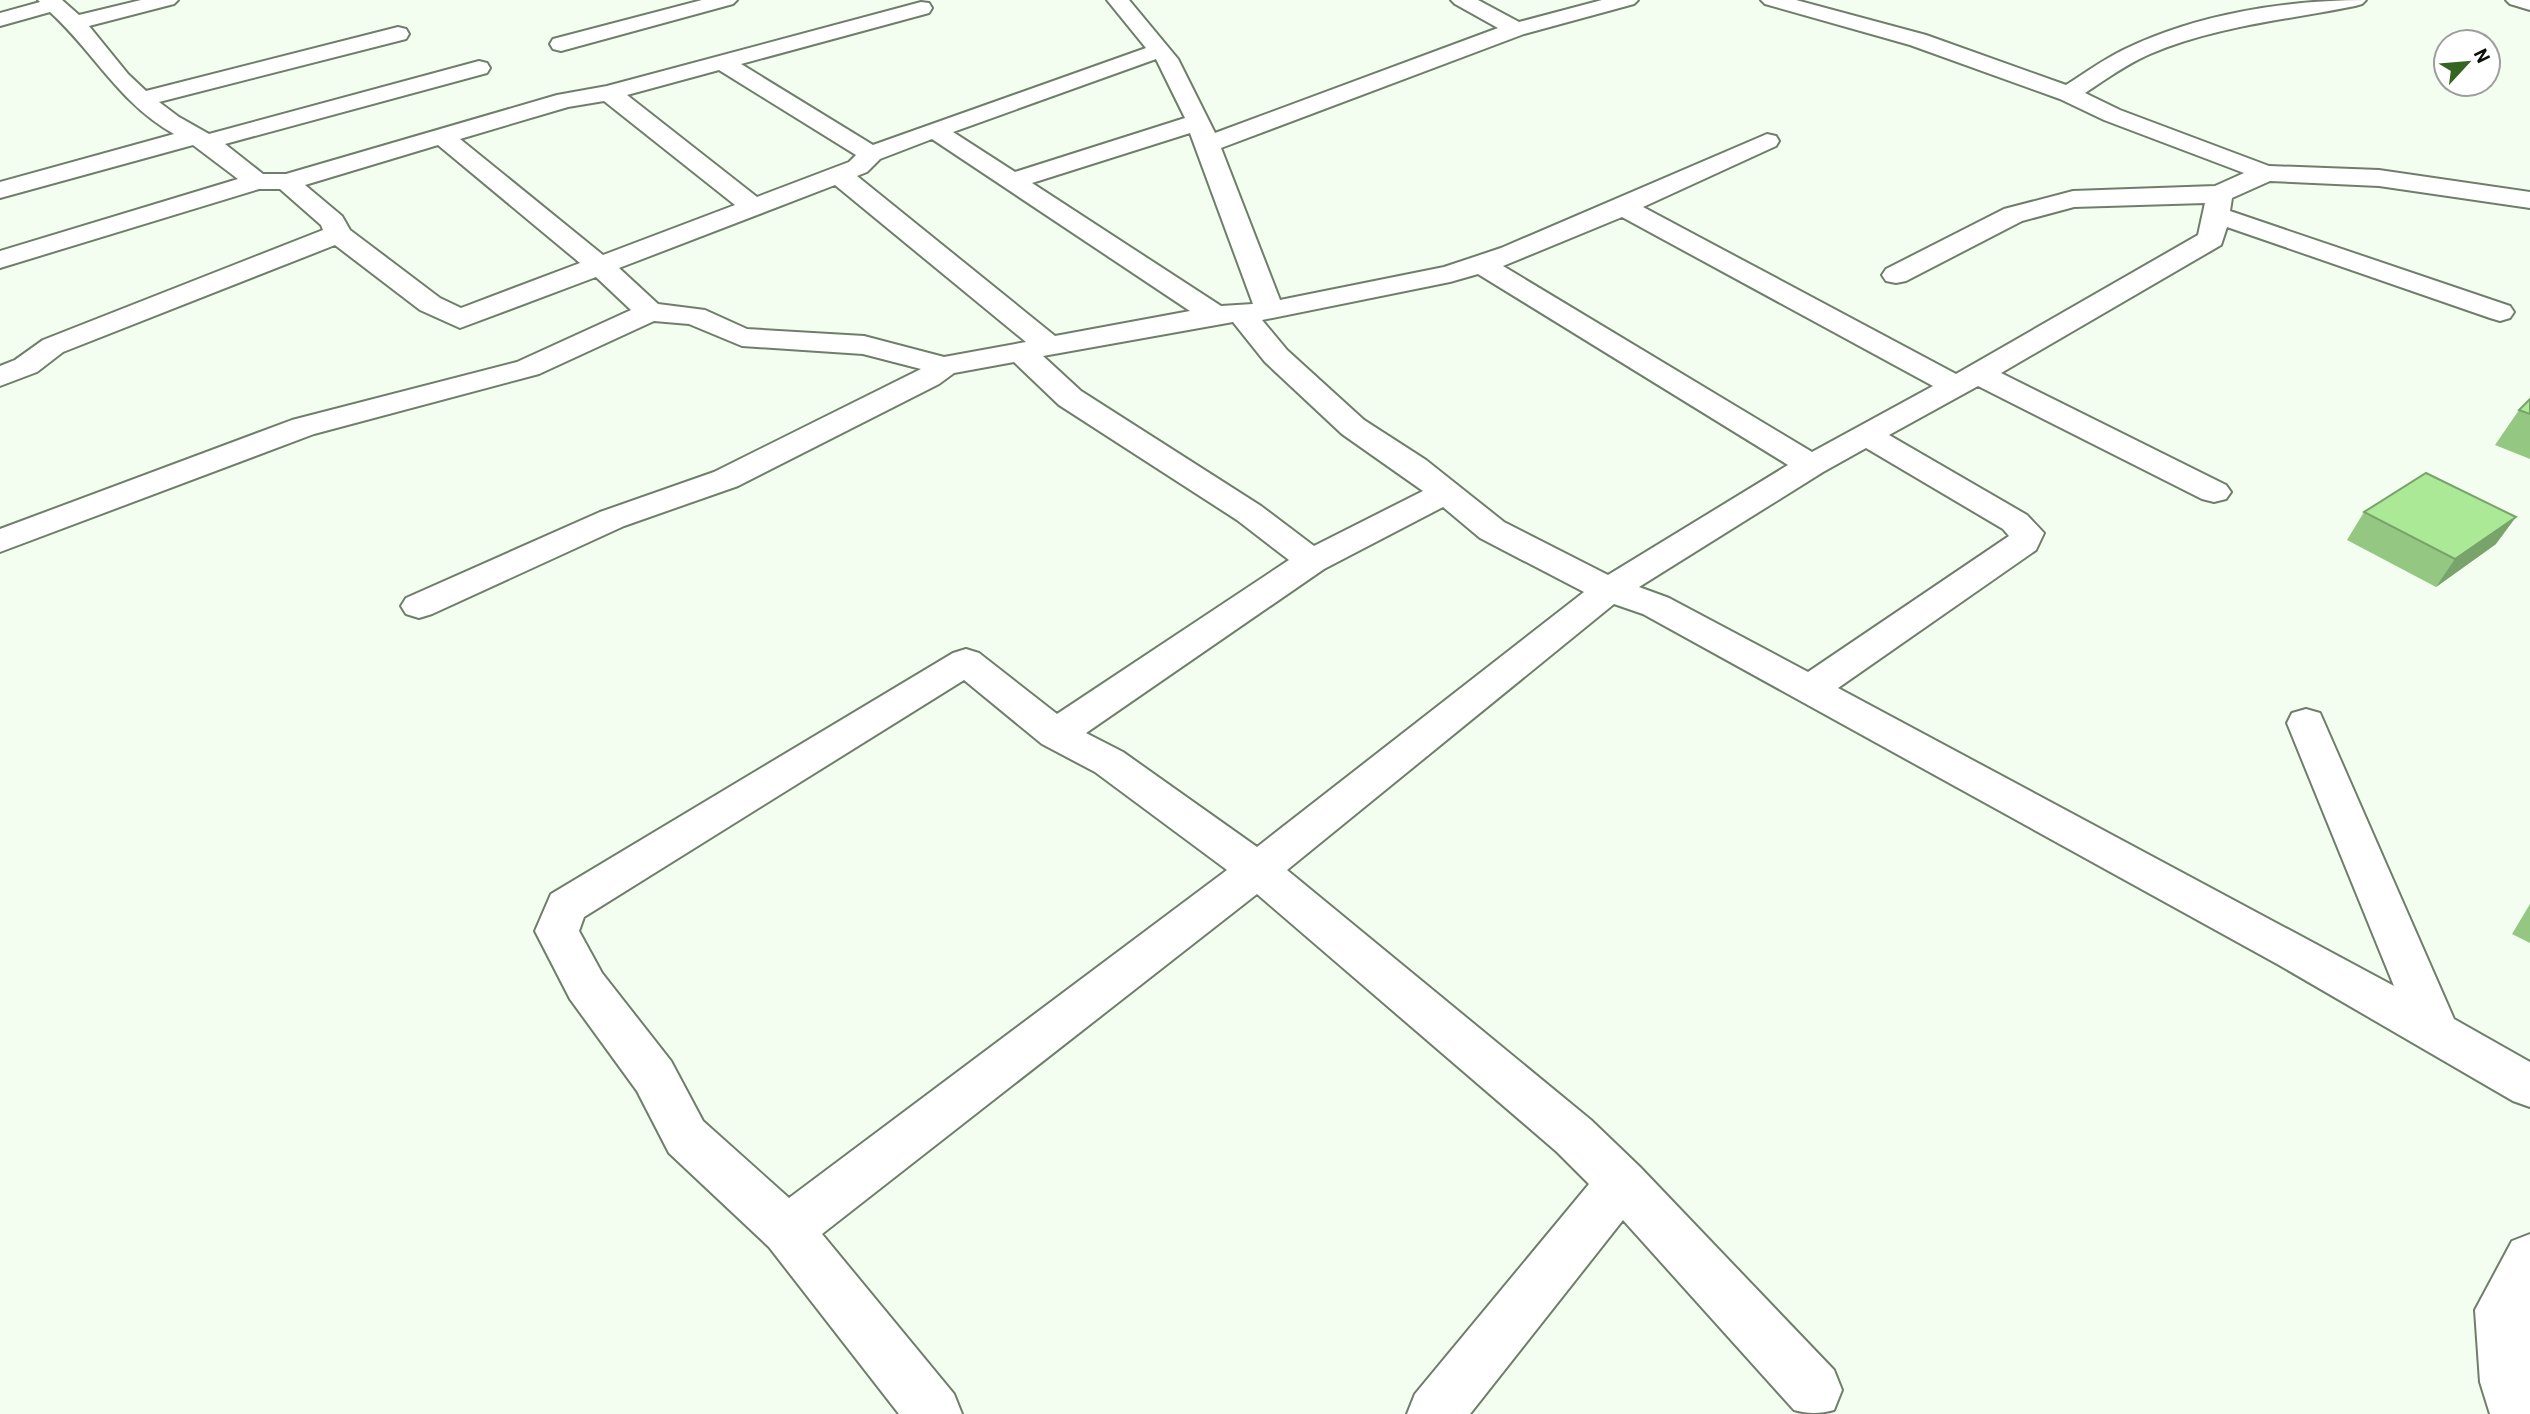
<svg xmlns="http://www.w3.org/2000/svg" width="2530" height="1414" font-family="Barlow,sans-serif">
  <rect width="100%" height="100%" fill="#f3fef0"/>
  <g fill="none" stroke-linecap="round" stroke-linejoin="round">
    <defs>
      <path id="minor" d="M38,0H62L79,15L141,0H178L174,4L89,26L128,74L146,91L398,27L406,29L409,34L406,39L159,102L179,117L209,134L479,61L487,63L490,68L487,73L225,144L263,174H286L557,95L607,86L921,2L929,3L932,8L929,13L741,64L873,145L1146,48L1107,0H1129L1178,59L1215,133L1498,28L1455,4L1451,0H1478L1519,22L1602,0H1638L1634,4L1524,34L1221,148L1280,300L1444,267L1501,248L1767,134L1776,136L1779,141L1776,146L1643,207L1956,374L2198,235L2205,203L2074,207L2022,221L1906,281L1896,283L1886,281L1882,275L1886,269L2004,209L2073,191L2215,186L2244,173L2104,120L2060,99L1910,45L1765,4L1761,0H1796L1926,35L2066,85C2085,73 2104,59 2125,49C2197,14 2286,0 2366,0L2362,4L2355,6C2286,20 2215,26 2150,54C2127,64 2106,79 2085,93L2120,110L2269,166L2379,170L2530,192V208L2379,186L2270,181L2232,198L2230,211L2510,306L2514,312L2510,318L2500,321L2490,318L2227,227L2221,245L2001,373L2226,485L2231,492L2226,499L2214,502L2202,499L1978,386L1889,435L2027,515L2044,533L2036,550L1838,688L2394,986L2287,723L2292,713L2306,709L2320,713L2454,1019L2530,1062V1107L2513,1101L2279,965L1643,614L1614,604L1287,870L1591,1120L1640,1167L1834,1370L1842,1390L1834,1410C1820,1414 1808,1414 1794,1410L1623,1220L1470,1414H1407L1415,1394L1589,1184L1557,1152L1257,894L822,1234L954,1394L962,1414H899L769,1247L669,1153L637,1091L570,999L535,931L551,894L953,653L966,649L979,653L1057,714L1289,560L1237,520L1059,405L1014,362L954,373L939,384L738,486L624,526L432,614L419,618L406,614L401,606L406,598L600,512L714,472L921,369L863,354L742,346L689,324L654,321L539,374L314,434L0,552V529L292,420L517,362L631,310L596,277L460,328L420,310L335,245L63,352L37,372L0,386V366L15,360L43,340L323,230L321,225L280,189H259L0,268V251L238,179L193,145L0,198V182L174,134C119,103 95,53 50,12L0,26V13L40,2ZM1156,59L1185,118L1015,172L953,132ZM719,70L856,155L849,162L757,197L627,95ZM604,101L735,205L603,255L460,139L568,107ZM1190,133L1253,304L1221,306L1032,183ZM932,139L1190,311L1055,336L857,176L867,172L880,159ZM438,145L580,263L461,308L440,298L350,230L342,216L305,185ZM835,185L1026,342L944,357L864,336L747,329L705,310L658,304L619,268ZM1622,217L1933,386L1812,452L1503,266ZM1478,274L1788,465L1608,575L1504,522L1426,460L1364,420L1287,350L1262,320L1450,282ZM1233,322L1265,362L1342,434L1423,491L1314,546L1261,506L1081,391L1043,356ZM1866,448L2003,529L2009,536L1808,672L1669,598L1639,587L1823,472ZM1443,507L1480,538L1584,592L1257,847L1123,752L1086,733L1324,569ZM964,680L1042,744L1095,772L1227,870L789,1198L703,1121L671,1061L602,973L579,931L584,917Z
        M702,0H737L733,4L561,51L553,49L550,44L553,39Z
        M2506,0H2530V10L2510,4Z
        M2530,1234V1414H2490L2480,1382L2475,1310L2512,1241Z"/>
    </defs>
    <use href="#minor" stroke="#6f7e6a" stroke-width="4"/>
    <use href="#minor" fill="#fff" fill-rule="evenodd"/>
  </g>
  <path fill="#94c882" d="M2530,399V459L2495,445L2519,410Z
    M2364,512L2496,544L2436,587L2347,540Z
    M2530,904V943L2512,934Z"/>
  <path fill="#78a36a" d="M2516,517L2496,544L2436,587L2455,559Z"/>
  <path fill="#ace997" stroke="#78a36a" stroke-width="2" d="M2530,399V414L2519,410Z
    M2426,473L2516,517L2455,559L2364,512Z"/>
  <g transform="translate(2467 63) rotate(64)"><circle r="33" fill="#ffffff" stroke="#9d9f9c" stroke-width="2"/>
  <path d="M0-5L12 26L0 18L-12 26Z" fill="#366423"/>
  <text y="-10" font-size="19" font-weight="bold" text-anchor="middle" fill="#0a1008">N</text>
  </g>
</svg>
